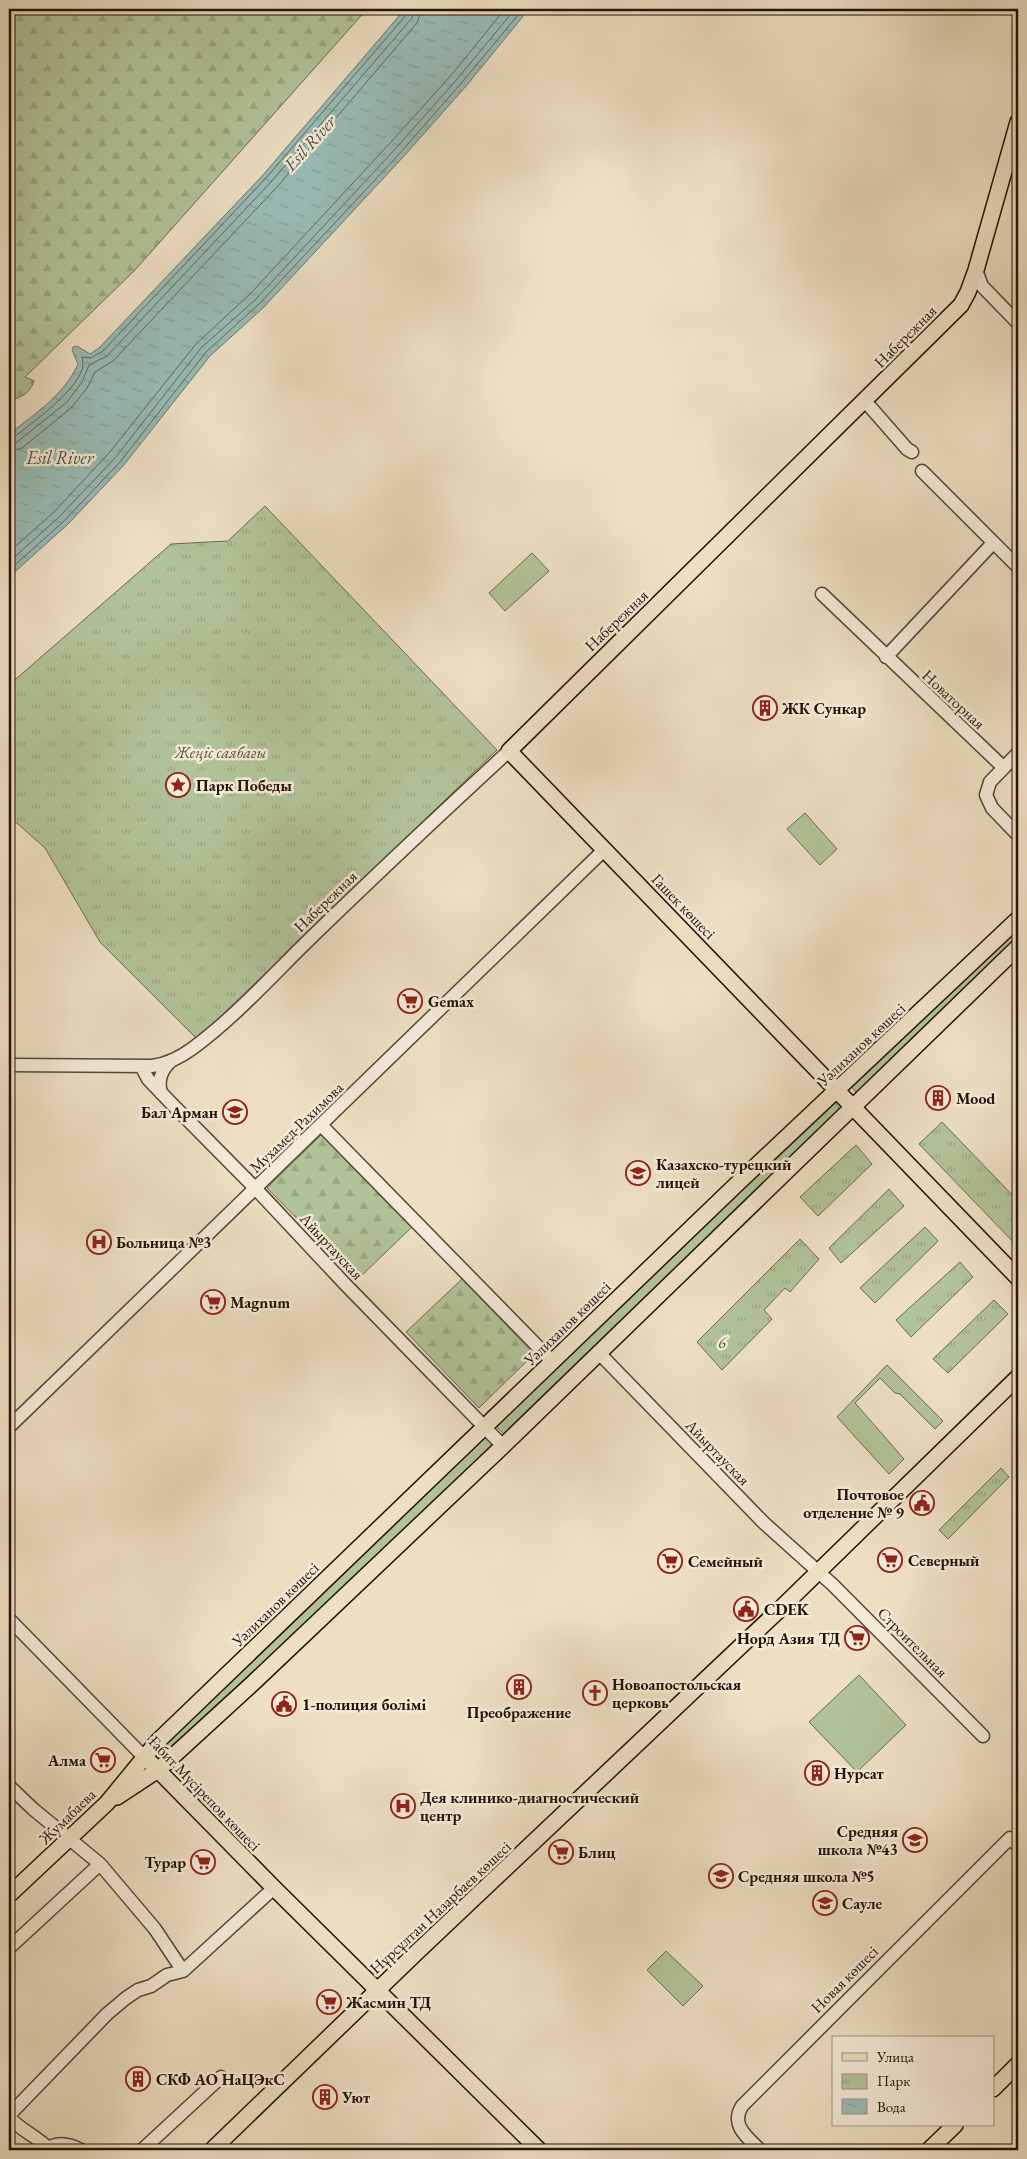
<svg xmlns="http://www.w3.org/2000/svg" width="1027" height="2159" font-family="'EB Garamond',serif">
  <defs>
    <pattern id="forest-firs" width="22" height="20" patternUnits="userSpaceOnUse" patternTransform="scale(1.25)"><rect width="22" height="20" fill="#b2c399"/><path d="M5 1l3.5 6h-7zM16 11l3.5 6h-7z" fill="#99a782"/></pattern>
    <pattern id="park-tufts" width="24" height="20" patternUnits="userSpaceOnUse" patternTransform="scale(1.25)"><rect width="24" height="20" fill="#b2c399"/><path d="M3 7l-1-3M5 7V3M7 7l1-3M15 17l-1-3M17 17v-4M19 17l1-3" fill="none" stroke="#99a782"/></pattern>
    <pattern id="water-ripples" width="26" height="14" patternUnits="userSpaceOnUse" patternTransform="scale(1.25)"><rect width="26" height="14" fill="#99bcb6"/><path d="M2 4q2-2 4 0t4 0M15 11q2-2 4 0t4 0" fill="none" stroke="#84a19b"/></pattern>
  </defs>
  <rect width="100%" height="100%" fill="#eedfc3"/>
  <filter id="stains"><feTurbulence type="fractalNoise" baseFrequency=".004" numOctaves="4"/><feColorMatrix values="0 0 0 0 .2 0 0 0 0 .09 0 0 0 0 .02 0 0 0 .5 -.17"/></filter>
  <radialGradient id="worn" r=".72"><stop offset=".6" stop-color="#630" stop-opacity="0"/><stop offset="1" stop-color="#630" stop-opacity=".3"/></radialGradient>
  <path fill="#b2c399" stroke="#6a6b50" d="M532,553L549,571L505,611L489,593Z
    M805,813L837,849L820,865L787,829Z
    M1018,925V940L858,1095L851,1086Z
    M832,1100L841,1110L504,1434L494,1424Z
    M887,1365L943,1421L935,1429L900,1394L895,1393L880,1378L855,1403L904,1459L889,1474L837,1417Z
    M485,1434L494,1443L173,1752L164,1742Z
    M859,1675L906,1725L857,1772L809,1722Z
    M666,1951L703,1986L683,2006L647,1970Z"/>
  <path fill="url(#forest-firs)" stroke="#6a6b50" d="M9,9H367L135,270L25,377L34,381C29,394 22,397 9,401Z
    M322,1134L413,1226L357,1280L267,1188Z
    M462,1279L534,1354L479,1408L406,1332Z"/>
  <path fill="url(#park-tufts)" stroke="#6a6b50" d="M265,506L497,750L197,1039L100,942L45,848L9,816V685L171,544L228,541Z
    M942,1122L1018,1201V1247L919,1144Z
    M856,1145L872,1164L818,1216L800,1197Z
    M889,1189L904,1206L841,1263L829,1248Z
    M925,1227L938,1241L875,1303L860,1288Z
    M800,1239L819,1259L790,1292L785,1288L764,1310L772,1319L722,1370L697,1342Z
    M960,1262L973,1277L911,1337L896,1320Z
    M994,1300L1008,1314L948,1373L933,1359Z
    M1001,1468L1009,1477L948,1539L939,1530Z"/>
  <path fill="url(#water-ripples)" stroke="#697870" d="M405,9H529L467,85L405,155L263,308L210,356L123,466L67,525L9,577V434C35,414 64,395 78,364L72,350L73,347L77,346L90,354L99,348L263,175Z"/>
  <g fill="none" stroke-linecap="round" stroke-linejoin="round">
    <path stroke="#5e685e" stroke-width="1" d="M9,438L14,437C32,423 81,388 83,365C83,362 82,360 82,357L91,358L103,351L266,178L407,14L408,9
      M9,444L17,442L67,402L82,382L89,365L107,356L271,182L412,18L415,9
      M9,452L22,448L71,408L87,388L95,372L113,361L277,187L417,23L422,9
      M9,552L54,512L109,453L196,344L250,294L391,142L453,73L505,9
      M9,562L59,517L115,458L201,348L255,300L397,147L459,77L515,9
      M9,570L63,522L120,462L206,352L259,304L401,152L463,81L523,9"/>
    <defs>
      <path id="minor" d="M976,270L982,286L1018,323
        M865,401L907,449L912,452
        M922,471L1018,567
        M822,594L1003,767
        M886,657L993,543
        M1018,753L990,782L986,795L992,808L1018,835
        M9,1065L152,1066C167,1064 181,1057 193,1048C239,1014 277,970 318,931C381,870 445,810 509,751
        M141,1066L148,1079L170,1102L256,1189L345,1284L503,1446
        M161,1093C157,1079 162,1069 172,1060
        M321,1125L552,1361
        M598,1352L764,1523L833,1585L983,1736
        M9,1427L605,849
        M9,1619L144,1757
        M9,1786L33,1809L100,1864L155,1929L183,1971
        M9,1948L100,1864
        M48,2148C36,2136 20,2130 9,2117L14,2110L107,2014L126,1998L138,1990L151,1986L167,1975L183,1971L274,1888
        M46,2150C56,2141 69,2144 81,2150
        M142,2150L221,2077
        M760,2150C747,2137 730,2125 742,2106L1010,1838L1018,1846"/>
      <path id="major" d="M1018,122L976,270L968,292L961,305L509,751L1018,1278
        M151,1763L274,1888L539,2150
        M117,1797L158,1770L252,1684L503,1446L1018,947
        M9,1895L107,1803L157,1742L740,1181L1018,919
        M993,2089L1018,2064
        M212,2150L416,1953L778,1611L1018,1377
        M929,2150L955,2125"/>
    </defs>
    <use href="#minor" stroke="#554635" stroke-width="15"/>
    <use href="#major" stroke="#221306" stroke-width="18"/>
    <use href="#minor" stroke="#f4ead8" stroke-width="12"/>
    <use href="#major" stroke="#eedfc3" stroke-width="15"/>
  </g>
  <defs>
    <symbol id="building-ring" viewBox="-11 -11 22 22"><circle r="9.5" fill="#f4ead8" stroke="#8f2418" stroke-width="1.5"/><path d="M-4-6H4V6H1V3H-1V6H-4ZM-2.5-4.3h1.7v1.8h-1.7ZM.8-4.3h1.7v1.8H.8ZM-2.5-1h1.7V.8h-1.7ZM.8-1h1.7V.8H.8Z" fill="#8f2418"/></symbol>
    <symbol id="sight-ring" viewBox="-11 -11 22 22"><circle r="9.5" fill="#f4ead8" stroke="#8f2418" stroke-width="1.5"/><path d="M0-6L1.8-2.2L6-1.7L2.9 1.2L3.7 5.4L0 3.3L-3.7 5.4L-2.9 1.2L-6-1.7L-1.8-2.2Z" fill="#8f2418"/></symbol>
    <symbol id="supermarket-ring" viewBox="-11 -11 22 22"><circle r="9.5" fill="#f4ead8" stroke="#8f2418" stroke-width="1.5"/><path d="M-6-5.5h2.5l.6 2H6L4.5 2H-2.5L-4.4-4H-6ZM-1.5 3.2a1.3 1.3 0 1 0 .1 0ZM3 3.2a1.3 1.3 0 1 0 .1 0Z" fill="#8f2418"/></symbol>
    <symbol id="school-ring" viewBox="-11 -11 22 22"><circle r="9.5" fill="#f4ead8" stroke="#8f2418" stroke-width="1.5"/><path d="M0-5L7-2L0 1L-7-2ZM-4 1L0 2.5L4 1V4Q0 6-4 4Z" fill="#8f2418"/></symbol>
    <symbol id="hospital-ring" viewBox="-11 -11 22 22"><circle r="9.5" fill="#f4ead8" stroke="#8f2418" stroke-width="1.5"/><path d="M-5-5h3v3.5h4V-5h3V5h-3V1.5h-4V5h-3Z" fill="#8f2418"/></symbol>
    <symbol id="civic-ring" viewBox="-11 -11 22 22"><circle r="9.5" fill="#f4ead8" stroke="#8f2418" stroke-width="1.5"/><path d="M-.6-6.5H3V-4.5H.6V-3L4-1V1h2V6H-6V1h2V-1L-.6-3ZM-1.2 2.5V6h2.4V2.5Z" fill="#8f2418"/></symbol>
    <symbol id="church-ring" viewBox="-11 -11 22 22"><circle r="9.5" fill="#f4ead8" stroke="#8f2418" stroke-width="1.5"/><path d="M-1.2-6h2.4v3.5h3.3v2.4h-3.3V6h-2.4V-.1h-3.3v-2.4h3.3Z" fill="#8f2418"/></symbol>
  </defs>
  <g fill-rule="evenodd">
    <use href="#building-ring" x="751" y="694" width="28" height="28"/>
    <use href="#sight-ring" x="164" y="771" width="28" height="28"/>
    <use href="#supermarket-ring" x="396" y="987" width="28" height="28"/>
    <use href="#building-ring" x="924" y="1084" width="28" height="28"/>
    <use href="#school-ring" x="221" y="1098" width="28" height="28"/>
    <use href="#school-ring" x="624" y="1159" width="28" height="28"/>
    <use href="#hospital-ring" x="85" y="1228" width="28" height="28"/>
    <use href="#supermarket-ring" x="199" y="1288" width="28" height="28"/>
    <use href="#civic-ring" x="908" y="1489" width="28" height="28"/>
    <use href="#supermarket-ring" x="876" y="1546" width="28" height="28"/>
    <use href="#supermarket-ring" x="656" y="1547" width="28" height="28"/>
    <use href="#civic-ring" x="732" y="1595" width="28" height="28"/>
    <use href="#supermarket-ring" x="843" y="1624" width="28" height="28"/>
    <use href="#building-ring" x="505" y="1673" width="28" height="28"/>
    <use href="#church-ring" x="581" y="1679" width="28" height="28"/>
    <use href="#civic-ring" x="270" y="1690" width="28" height="28"/>
    <use href="#supermarket-ring" x="89" y="1746" width="28" height="28"/>
    <use href="#building-ring" x="803" y="1759" width="28" height="28"/>
    <use href="#hospital-ring" x="389" y="1792" width="28" height="28"/>
    <use href="#school-ring" x="901" y="1826" width="28" height="28"/>
    <use href="#supermarket-ring" x="547" y="1838" width="28" height="28"/>
    <use href="#supermarket-ring" x="189" y="1848" width="28" height="28"/>
    <use href="#school-ring" x="707" y="1862" width="28" height="28"/>
    <use href="#school-ring" x="811" y="1889" width="28" height="28"/>
    <use href="#supermarket-ring" x="315" y="1988" width="28" height="28"/>
    <use href="#building-ring" x="124" y="2065" width="28" height="28"/>
    <use href="#building-ring" x="311" y="2083" width="28" height="28"/>
  </g>
  <g text-anchor="middle" stroke-width="5" stroke-linejoin="round" paint-order="stroke">
    <g font-size="16" fill="#221306" stroke="#f4ead8">
      <text transform="translate(905 336) rotate(-45)" y="6">Набережная</text>
      <text transform="translate(616 620) rotate(-44)" y="6">Набережная</text>
      <text transform="translate(954 699) rotate(43)" y="6">Новаторная</text>
      <text transform="translate(325 901) rotate(-44)" y="6">Набережная</text>
      <text transform="translate(684 906) rotate(46)" y="6">Гашек көшесі</text>
      <text transform="translate(861 1044) rotate(-43)" y="6">Уәлиханов көшесі</text>
      <text transform="translate(296 1127) rotate(-44)" y="6">Мухамед-Рахимова</text>
      <text transform="translate(332 1246) rotate(47)" y="6">Айыртауская</text>
      <text transform="translate(567 1323) rotate(-44)" y="6">Уәлиханов көшесі</text>
      <text transform="translate(718 1452) rotate(46)" y="6">Айыртауская</text>
      <text transform="translate(275 1604) rotate(-44)" y="6">Уәлиханов көшесі</text>
      <text transform="translate(913 1642) rotate(45)" y="6">Строительная</text>
      <text transform="translate(205 1793) rotate(46)" y="6">Ғабит Мүсірепов көшесі</text>
      <text transform="translate(67 1816) rotate(-44)" y="6">Жумабаева</text>
      <text transform="translate(440 1907) rotate(-43)" y="6">Нұрсұлтан Назарбаев көшесі</text>
      <text transform="translate(844 1979) rotate(-45)" y="6">Новая көшесі</text>
    </g>
    <g font-size="16" font-weight="bold" fill="#221306" stroke="#f4ead8" text-anchor="start">
      <text x="782" y="714">ЖК Сункар</text>
      <text x="196" y="791">Парк Победы</text>
      <text x="428" y="1007">Gemax</text>
      <text x="956" y="1104">Mood</text>
      <text x="218" y="1118" text-anchor="end">Бал Арман</text>
      <text x="656" y="1170">Казахско-турецкий<tspan x="656" dy="18">лицей</tspan></text>
      <text x="116" y="1248">Больница №3</text>
      <text x="230" y="1308">Magnum</text>
      <text x="904" y="1500" text-anchor="end">Почтовое<tspan x="904" dy="18">отделение № 9</tspan></text>
      <text x="908" y="1566">Северный</text>
      <text x="688" y="1567">Семейный</text>
      <text x="764" y="1615">CDEK</text>
      <text x="840" y="1644" text-anchor="end">Норд Азия ТД</text>
      <text x="612" y="1690">Новоапостольская<tspan x="612" dy="18">церковь</tspan></text>
      <text x="302" y="1710">1-полиция болiмi</text>
      <text x="519" y="1718" text-anchor="middle">Преображение</text>
      <text x="86" y="1766" text-anchor="end">Алма</text>
      <text x="834" y="1779">Нурсат</text>
      <text x="420" y="1803">Дея клинико-диагностический<tspan x="420" dy="18">центр</tspan></text>
      <text x="898" y="1837" text-anchor="end">Средняя<tspan x="898" dy="18">школа №43</tspan></text>
      <text x="578" y="1858">Блиц</text>
      <text x="186" y="1868" text-anchor="end">Турар</text>
      <text x="738" y="1882">Средняя школа №5</text>
      <text x="842" y="1909">Сауле</text>
      <text x="346" y="2008">Жасмин ТД</text>
      <text x="156" y="2085">СКФ АО НаЦЭкС</text>
      <text x="342" y="2103">Уют</text>
    </g>
    <g font-size="16" font-style="italic" fill="#545139" stroke="#f4ead8">
      <text x="221" y="758">Жеңіс саябағы</text>
      <text x="722" y="1348">6</text>
    </g>
    <g font-size="18" font-style="italic" fill="#4c4e44" stroke="#f4ead8">
      <text transform="translate(310 143) rotate(-48)" y="6">Esil River</text>
      <text x="60" y="464">Esil River</text>
    </g>
  </g>
  <rect width="1027" height="2159" fill="none" stroke="#eedfc3" stroke-width="30"/>
  <rect x="10" y="10" width="1007" height="2139" fill="none" stroke="#221306" stroke-width="2.5"/>
  <rect x="15" y="15" width="997" height="2129" fill="none" stroke="#221306"/>
  <rect x="832" y="2036" width="162" height="90" fill="#f4ead8" stroke="#a09484"/>
  <rect x="842" y="2053" width="25" height="8" fill="#eedfc3" stroke="#a09484"/>
  <text x="877" y="2062" font-size="15" fill="#221306">Улица</text>
  <rect x="842" y="2074" width="25" height="15" fill="url(#park-tufts)" stroke="#a09484"/>
  <text x="877" y="2086" font-size="15" fill="#221306">Парк</text>
  <rect x="842" y="2099" width="25" height="15" fill="url(#water-ripples)" stroke="#a09484"/>
  <text x="877" y="2112" font-size="15" fill="#221306">Вода</text>
  <rect width="100%" height="100%" filter="url(#stains)"/>
  <rect width="100%" height="100%" fill="url(#worn)"/>
</svg>
